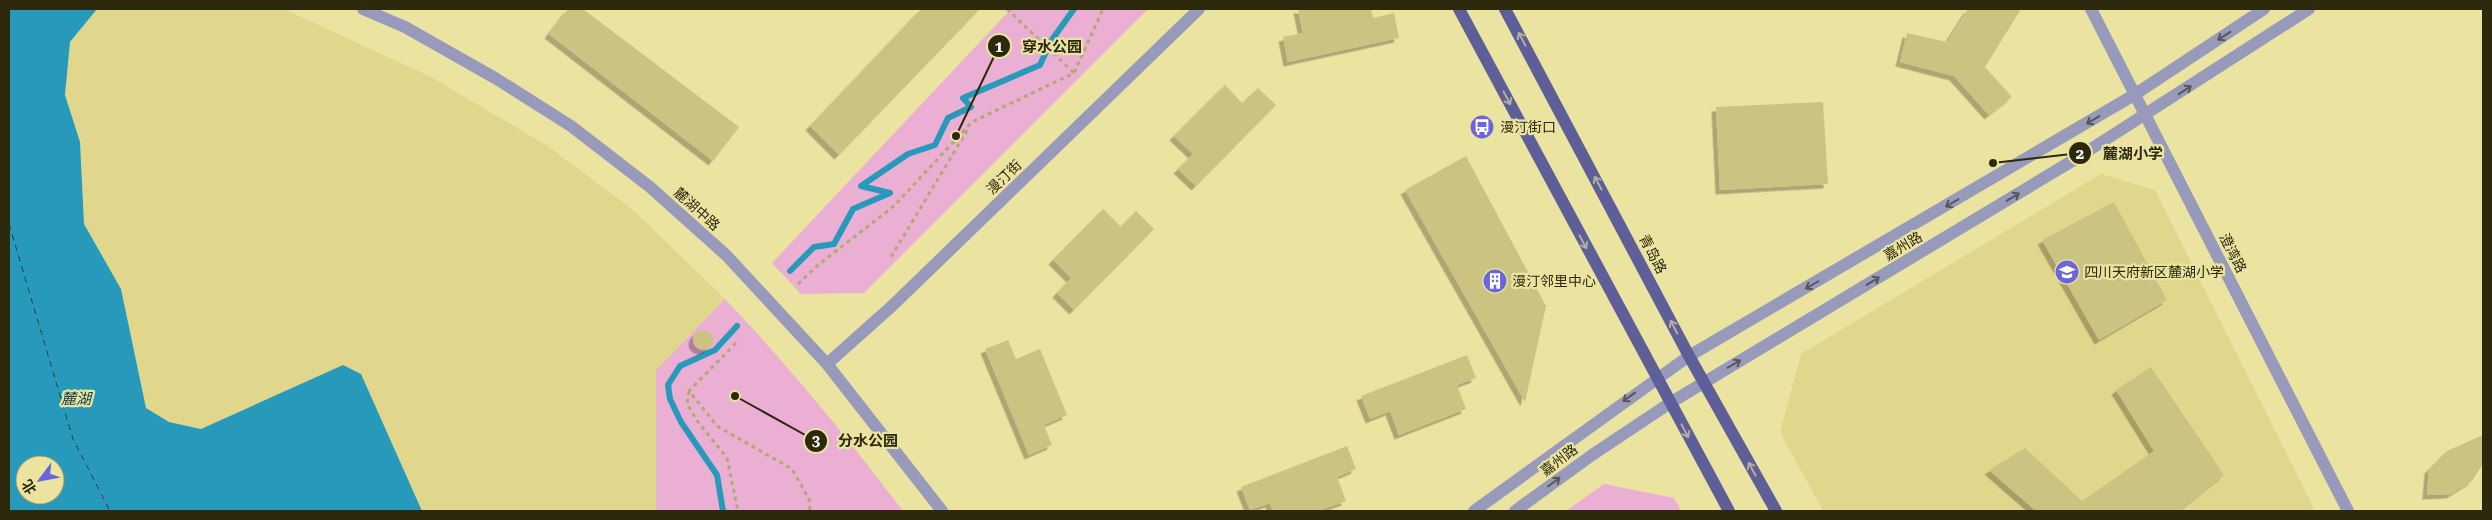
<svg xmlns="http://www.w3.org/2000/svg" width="2492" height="520" font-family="'Roboto Serif','Noto Sans SC',serif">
  <defs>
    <filter id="shadow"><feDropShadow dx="-4.5" dy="4.5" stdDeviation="0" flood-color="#0004"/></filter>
  </defs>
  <rect width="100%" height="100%" fill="#ebe3a0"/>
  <path fill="#e1d78c" d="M97,9H284L431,77L546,145L633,210L725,299L656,370V511H422L343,365L201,429L169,422L146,408L121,289L84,224L80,142L65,95L70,42Z
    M2101,174L2155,190L2315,511H1823L1780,432L1801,354Z"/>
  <path fill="#ebafd3" d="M1011,9H1148L864,293L801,294L772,263Z
    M725,299C789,366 847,437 903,511H656V370Z
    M1604,484L1674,498L1681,511H1566Z"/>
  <path fill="#279abb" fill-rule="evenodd" d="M9,9H97L70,42L65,95L80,142L84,224L121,289L146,408L169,422L201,429L343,365L361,374L422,511H9ZM25,465H55V495H25Z"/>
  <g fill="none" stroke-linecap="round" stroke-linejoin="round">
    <path stroke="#279abb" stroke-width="6" d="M790,271L814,247L834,244L853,209L890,193L861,186L908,154L935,145L948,118L971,107L963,98L1040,65L1051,41L1074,9
      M723,511L717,475L681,422L670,399L668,385L680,366L715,350L737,326"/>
    <path stroke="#11414f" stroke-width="1" stroke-dasharray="6 5" stroke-linecap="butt" d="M9,224L73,439L110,511"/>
  </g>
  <path fill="#cbc381" filter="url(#shadow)" d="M568,9H583L739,127L713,161L549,34Z
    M921,9H980L839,155L810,126Z
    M1298,9H1371L1373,18L1394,13L1399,38L1288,62L1283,37L1303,33Z
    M1968,9H2021L1985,67L2012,97L1989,115L1954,76L1900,62L1907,33L1947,42Z
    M1225,85L1242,103L1258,88L1276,105L1196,186L1178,169L1193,154L1174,136Z
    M1823,102L1828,184L1720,190L1716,107Z
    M1466,156L1546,306L1525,402L1405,190Z
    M2114,202L2167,300L2099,340L2042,240Z
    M1103,209L1121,227L1136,211L1154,229L1074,310L1057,293L1071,278L1053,260Z
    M693 340a10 10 0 1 1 20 0a10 10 0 1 1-20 0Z
    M1008,340L1016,359L1040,349L1067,415L1044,425L1052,445L1029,455L985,349Z
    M1467,355L1476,378L1457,385L1466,409L1399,435L1390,411L1370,419L1361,396Z
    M2151,367L2224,475L2179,511H2036L1989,470L2025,448L2082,501L2154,451L2116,390Z
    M2483,435V464L2472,481L2451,494L2427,495L2429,469L2447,451Z
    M1347,446L1356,469L1337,477L1346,501L1318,511H1273L1270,503L1250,510L1241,487Z"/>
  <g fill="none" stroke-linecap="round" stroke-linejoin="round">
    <path stroke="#b0a972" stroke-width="3" stroke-dasharray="4 4" stroke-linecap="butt" d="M1007,9L1074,73
      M891,257L968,129
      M798,284L818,265L894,206L972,122L1074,73L1103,9
      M736,343L689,391L717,426L792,469L809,499L810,511
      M689,391L687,404L698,422L727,458L738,511"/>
    <path stroke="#989abc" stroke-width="12" d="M363,9L405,27L495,78L571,126L650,187L726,255L827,364L942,511
      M2091,9L2348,511
      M827,364L892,306L1199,9
      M1474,511L1689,356L2134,95L2264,9
      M1515,511L1592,455L1670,403L2077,158L2309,9"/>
    <path stroke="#5e5f99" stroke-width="12" d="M1459,9L1729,511
      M1505,9L1689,356L1776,511"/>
  </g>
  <defs><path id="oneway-shaft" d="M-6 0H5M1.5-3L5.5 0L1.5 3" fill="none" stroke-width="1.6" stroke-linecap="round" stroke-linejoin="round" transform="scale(1.25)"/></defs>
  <g stroke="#575653">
    <use href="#oneway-shaft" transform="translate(2224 36) rotate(146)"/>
    <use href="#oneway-shaft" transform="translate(2185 90) rotate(-33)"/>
    <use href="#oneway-shaft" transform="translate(2093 120) rotate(149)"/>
    <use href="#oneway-shaft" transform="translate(2013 197) rotate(-31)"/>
    <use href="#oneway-shaft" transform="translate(1952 203) rotate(150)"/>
    <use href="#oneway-shaft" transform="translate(1873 281) rotate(-31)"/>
    <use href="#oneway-shaft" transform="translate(1812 285) rotate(150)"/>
    <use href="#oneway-shaft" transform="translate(1734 364) rotate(-30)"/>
    <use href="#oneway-shaft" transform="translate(1629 397) rotate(144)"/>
    <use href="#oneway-shaft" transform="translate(1554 482) rotate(-37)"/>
  </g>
  <g stroke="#b3ae9d">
    <use href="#oneway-shaft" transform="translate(1522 39) rotate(-118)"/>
    <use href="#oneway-shaft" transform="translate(1507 98) rotate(62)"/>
    <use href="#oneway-shaft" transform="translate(1598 183) rotate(-118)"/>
    <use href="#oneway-shaft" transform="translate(1583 242) rotate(62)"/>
    <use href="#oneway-shaft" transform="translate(1674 327) rotate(-117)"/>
    <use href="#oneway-shaft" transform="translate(1685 431) rotate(62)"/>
    <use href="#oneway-shaft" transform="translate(1752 469) rotate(-119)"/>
  </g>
  <defs>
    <symbol id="bus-disc" viewBox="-11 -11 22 22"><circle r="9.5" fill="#6c64de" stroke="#ebe3a0"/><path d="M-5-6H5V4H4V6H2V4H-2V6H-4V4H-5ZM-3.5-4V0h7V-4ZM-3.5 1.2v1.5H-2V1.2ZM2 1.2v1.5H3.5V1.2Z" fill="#fff"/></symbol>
    <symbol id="school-disc" viewBox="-11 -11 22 22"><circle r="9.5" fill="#6c64de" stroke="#ebe3a0"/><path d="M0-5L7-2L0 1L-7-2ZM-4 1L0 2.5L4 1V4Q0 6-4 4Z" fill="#fff"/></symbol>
    <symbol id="building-disc" viewBox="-11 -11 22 22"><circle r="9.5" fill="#6c64de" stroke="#ebe3a0"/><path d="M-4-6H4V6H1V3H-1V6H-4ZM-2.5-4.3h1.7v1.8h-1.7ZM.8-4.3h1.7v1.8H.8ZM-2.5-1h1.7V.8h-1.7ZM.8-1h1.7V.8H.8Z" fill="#fff"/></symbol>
  </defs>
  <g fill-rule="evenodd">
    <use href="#bus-disc" x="1468" y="113" width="28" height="28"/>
    <use href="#school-disc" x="2053" y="258" width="28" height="28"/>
    <use href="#building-disc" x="1481" y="267" width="28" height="28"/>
  </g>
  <g text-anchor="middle" stroke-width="4.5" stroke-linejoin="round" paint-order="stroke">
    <g font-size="14" fill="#2c290d" stroke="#ebe3a0" text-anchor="start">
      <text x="1500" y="132">漫汀街口</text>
      <text x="2084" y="277">四川天府新区麓湖小学</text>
      <text x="1512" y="286">漫汀邻里中心</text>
    </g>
    <g font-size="14" fill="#2c290d" stroke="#ebe3a0">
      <text transform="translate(1004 177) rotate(-44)" y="5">漫汀街</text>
      <text transform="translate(697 209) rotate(42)" y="5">麓湖中路</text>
      <text transform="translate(1903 246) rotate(-31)" y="5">嘉州路</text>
      <text transform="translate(2233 253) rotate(63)" y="5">澄湾路</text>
      <text transform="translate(1653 254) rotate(62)" y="5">青岛路</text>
      <text transform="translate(1559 460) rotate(-37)" y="5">嘉州路</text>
    </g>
    <g font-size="15" font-style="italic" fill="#11414f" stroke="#ebe3a0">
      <text x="76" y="404">麓湖</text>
    </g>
  </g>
  <path fill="none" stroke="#2c290d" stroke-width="2" d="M956 136L999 46M1993 163L2080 153M735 396L816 441"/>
  <g fill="#2c290d" stroke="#ebe3a0" stroke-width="2">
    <circle cx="956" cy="136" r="5"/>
    <circle cx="1993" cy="163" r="5"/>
    <circle cx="735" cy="396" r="5"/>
    <circle cx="999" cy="46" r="12"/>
    <circle cx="2080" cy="153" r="12"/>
    <circle cx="816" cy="441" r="12"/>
  </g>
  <g font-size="15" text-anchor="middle" font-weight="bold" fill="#fff">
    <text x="999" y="52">1</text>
    <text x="2080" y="159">2</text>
    <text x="816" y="446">3</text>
  </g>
  <g font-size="15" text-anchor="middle" font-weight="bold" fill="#2c290d" stroke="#ebe3a0" stroke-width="4.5" stroke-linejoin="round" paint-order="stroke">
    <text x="1052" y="52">穿水公园</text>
    <text x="2133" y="159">麓湖小学</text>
    <text x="868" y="446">分水公园</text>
  </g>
  <rect width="2492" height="520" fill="none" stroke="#2c290d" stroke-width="20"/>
  <g transform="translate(40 480) rotate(238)"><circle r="24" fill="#ebe3a0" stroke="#9f9965"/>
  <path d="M0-4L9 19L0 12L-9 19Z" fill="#6c64de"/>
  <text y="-8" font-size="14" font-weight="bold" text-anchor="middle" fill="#2c290d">北</text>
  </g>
</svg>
